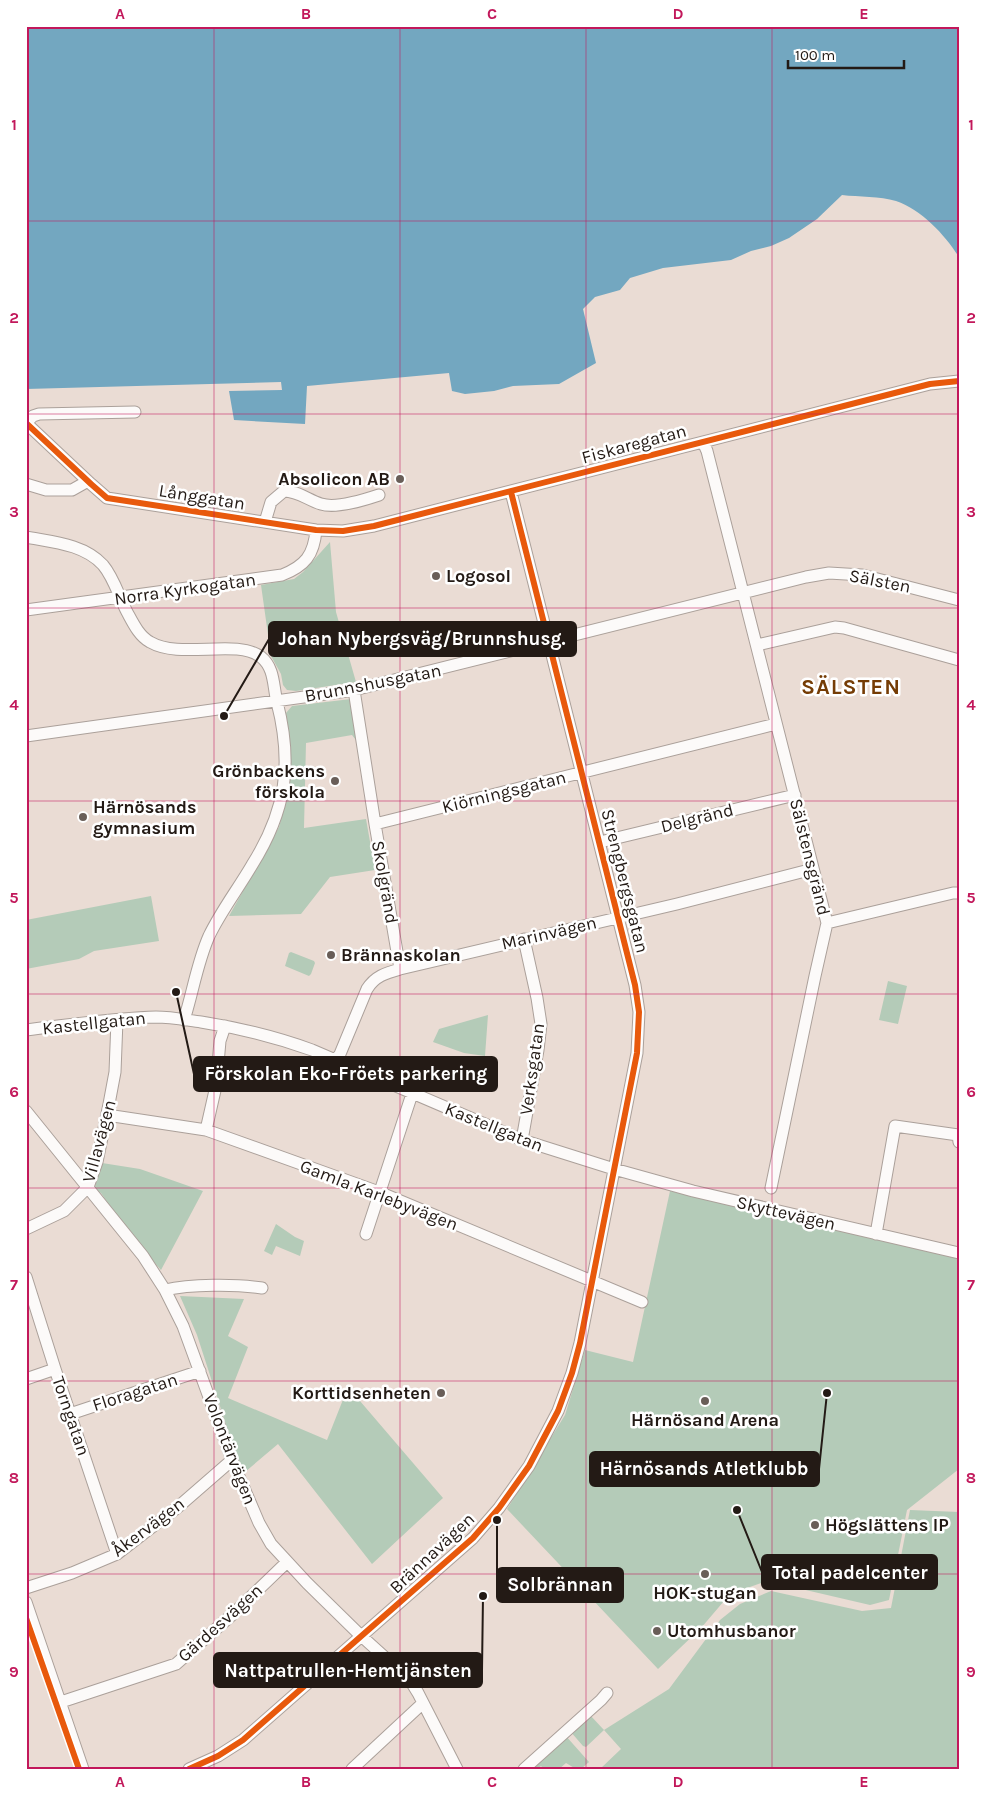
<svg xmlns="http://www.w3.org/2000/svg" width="985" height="1795" font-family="Karla,sans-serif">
  <rect width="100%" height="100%" fill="#eadcd4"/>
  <path fill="#b4cbb8" d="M330,542L336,612L356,682L296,691L287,690L283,685L281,674L271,656L261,585L294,579L303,572Z
    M351,699L359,744L352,735L306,743L304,828L366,819L375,870L330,877L301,914L229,916L279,827L288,794L291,754L286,713L292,706Z
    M151,896L159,941L94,951L79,959L26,969V920Z
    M291,952L314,961L315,963L311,974L309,976L285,966L289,953Z
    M888,981L907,986L898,1024L879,1020Z
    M488,1015L485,1056L464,1053L433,1042L439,1029Z
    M102,1163L140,1169L203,1191L161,1270L130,1236L101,1193L94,1190Z
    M670,1191L959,1259V1469L907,1510L889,1600L870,1605L767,1581L730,1594L701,1628L658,1669L507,1509L565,1415L585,1350L633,1362Z
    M276,1224L295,1237L304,1241L300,1256L276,1246L272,1255L264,1251Z
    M180,1296L244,1299L228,1336L248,1347L228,1398L327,1440L348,1387L443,1498L372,1564L278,1444L245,1472L239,1465L197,1335Z
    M910,1510L959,1512V1769H600L621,1749L604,1730L586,1747L583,1746L570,1731L589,1714L604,1730L669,1689L720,1620L740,1604L771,1591L862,1611L891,1608Z
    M565,1735L589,1762L581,1769H576L566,1763L559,1769H544L541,1766L537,1769L534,1764Z"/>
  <path fill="#73a7c0" d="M26,26H959V257C945,235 922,210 896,201C880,196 859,197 842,195L817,219L789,238L771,246L751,251L731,260L663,268L630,278L620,290L595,297L583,309L596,363L559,384L513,386L494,391L465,394L452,391L449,373L307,386L305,424L234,420L229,391L282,390L281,382L26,389Z"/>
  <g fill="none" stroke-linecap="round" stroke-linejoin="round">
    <defs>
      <path id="minor" d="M26,423L91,484L107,498L316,530L343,531L374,526L930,384L959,381
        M26,423L33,416L39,414L135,412
        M703,442L707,451L827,923L815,976L771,1188
        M26,484L46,490H72L88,481
        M265,522L271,502L284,491C298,491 308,500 321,504C336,509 364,500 379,495
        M26,537C52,542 84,544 103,565C114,578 119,597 127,612C133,623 139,636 150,642C181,660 236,638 261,657C275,668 273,687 277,702C293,764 286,811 252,865C238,889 221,911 209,936C197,963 193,992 184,1020
        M26,610L282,575C305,566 314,555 316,530
        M757,645L835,627L844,628L959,660
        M354,690L375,824
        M26,736L354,690L806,577L829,573L862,575L959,600
        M600,842L795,795
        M827,923L953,893H959
        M400,969L375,824L776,724
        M26,1030C69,1025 112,1018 156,1017C171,1017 186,1020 201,1022C240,1028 276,1037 312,1050L522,1140L614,1169L693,1191L959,1253
        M335,1061L340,1054L367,989C375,976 386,973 400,969L677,904L813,869
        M26,1111L143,1256L165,1290L183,1326L232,1460L259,1523L271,1544L307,1583L358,1633L410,1680L418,1693L457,1769
        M107,1115L206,1130L379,1192L642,1302
        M206,1130L216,1086L220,1041L225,1026
        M522,1140L538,1050L541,1024L537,998L524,939
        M26,1229L64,1211L88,1187L97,1162L109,1104L115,1072L117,1020
        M366,1234L412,1094
        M876,1234L895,1126L958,1135L959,1142
        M26,1277L55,1369L117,1554
        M165,1290C190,1284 236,1284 262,1288
        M26,1379L55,1369
        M70,1414L200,1371
        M26,1588L72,1573L117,1554L178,1507L232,1460
        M26,1602L83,1769
        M61,1702L176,1664L233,1614L287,1562
        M189,1769L218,1756L243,1740L473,1538L499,1508L529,1466L558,1411L572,1373L580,1343L637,1053L639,1012L635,985L511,492
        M352,1769L423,1703
        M524,1769L601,1700L607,1693"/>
    </defs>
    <use href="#minor" stroke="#aba09a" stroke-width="13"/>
    <use href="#minor" stroke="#fcfaf9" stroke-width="11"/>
    <defs>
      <path id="cycleway" d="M26,423L91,484L107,498L316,530L343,531L374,526L930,384L959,381
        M26,1618L79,1769
        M189,1769L218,1756L243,1740L473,1538L499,1508L529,1466L558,1411L572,1373L580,1343L637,1053L639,1012L635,985L511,492"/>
    </defs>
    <use href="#cycleway" stroke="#fff" stroke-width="9"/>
    <use href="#cycleway" stroke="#e8590c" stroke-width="6"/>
  </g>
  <path fill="none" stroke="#c2185b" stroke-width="1" stroke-opacity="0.55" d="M214,26V1769M400,26V1769M586,26V1769M772,26V1769M26,221H959M26,414H959M26,608H959M26,801H959M26,994H959M26,1188H959M26,1381H959M26,1574H959"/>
  <g fill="#695e58" stroke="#fff" stroke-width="2">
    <circle cx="400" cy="479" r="5"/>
    <circle cx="436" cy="576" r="5"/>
    <circle cx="335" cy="781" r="5"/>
    <circle cx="83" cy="817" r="5"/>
    <circle cx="331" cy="955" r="5"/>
    <circle cx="441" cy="1393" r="5"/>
    <circle cx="705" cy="1401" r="5"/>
    <circle cx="815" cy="1525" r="5"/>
    <circle cx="705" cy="1574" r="5"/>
    <circle cx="657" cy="1631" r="5"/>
  </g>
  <g text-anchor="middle" stroke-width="5" stroke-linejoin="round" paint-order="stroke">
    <g font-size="18" fill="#231a15" stroke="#fff">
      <text transform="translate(634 444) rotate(-15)" y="6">Fiskaregatan</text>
      <text transform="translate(202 497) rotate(9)" y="6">Långgatan</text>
      <text transform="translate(880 581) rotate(11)" y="6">Sälsten</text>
      <text transform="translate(185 589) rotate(-8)" y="6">Norra Kyrkogatan</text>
      <text transform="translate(373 683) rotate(-11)" y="6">Brunnshusgatan</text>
      <text transform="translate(504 792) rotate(-14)" y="6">Kiörningsgatan</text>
      <text transform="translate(697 818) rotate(-14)" y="6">Delgränd</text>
      <text transform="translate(810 857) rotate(76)" y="6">Sälstensgränd</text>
      <text transform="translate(625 881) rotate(76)" y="6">Strengbergsgatan</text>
      <text transform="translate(385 882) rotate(80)" y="6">Skolgränd</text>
      <text transform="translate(549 933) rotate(-13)" y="6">Marinvägen</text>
      <text transform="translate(94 1023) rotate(-6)" y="6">Kastellgatan</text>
      <text transform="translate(532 1069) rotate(-82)" y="6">Verksgatan</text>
      <text transform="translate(494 1127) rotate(22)" y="6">Kastellgatan</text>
      <text transform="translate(99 1141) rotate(-75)" y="6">Villavägen</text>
      <text transform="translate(379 1195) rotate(21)" y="6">Gamla Karlebyvägen</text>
      <text transform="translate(786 1213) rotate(13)" y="6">Skyttevägen</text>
      <text transform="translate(135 1392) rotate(-18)" y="6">Floragatan</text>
      <text transform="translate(71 1416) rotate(71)" y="6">Torngatan</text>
      <text transform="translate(230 1449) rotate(69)" y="6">Volontärvägen</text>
      <text transform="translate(148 1527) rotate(-37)" y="6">Åkervägen</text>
      <text transform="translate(432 1553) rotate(-43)" y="6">Brännavägen</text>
      <text transform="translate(220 1623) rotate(-42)" y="6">Gärdesvägen</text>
    </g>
    <g font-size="18" font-weight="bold" fill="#231a15" stroke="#fff" text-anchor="start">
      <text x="390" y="485" text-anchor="end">Absolicon AB</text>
      <text x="446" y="582">Logosol</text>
      <text x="325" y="777" text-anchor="end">Grönbackens<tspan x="325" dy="21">förskola</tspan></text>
      <text x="93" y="813">Härnösands<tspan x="93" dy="21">gymnasium</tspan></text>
      <text x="341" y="961">Brännaskolan</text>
      <text x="431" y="1399" text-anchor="end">Korttidsenheten</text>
      <text x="705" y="1426" text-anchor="middle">Härnösand Arena</text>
      <text x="825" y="1531">Högslättens IP</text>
      <text x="705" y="1599" text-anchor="middle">HOK-stugan</text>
      <text x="667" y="1637">Utomhusbanor</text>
    </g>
    <g font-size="22" font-weight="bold" letter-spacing="1" fill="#753c05" stroke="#fff">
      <text x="851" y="694">SÄLSTEN</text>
    </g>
  </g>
  <path fill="none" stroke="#231a15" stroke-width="2" d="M224 716L269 639M176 992L194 1074M827 1393L819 1469M737 1510L762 1572M497 1520L497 1585M483 1596L482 1670"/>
  <g fill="#231a15" stroke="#fff" stroke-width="2">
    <circle cx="224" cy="716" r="5"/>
    <circle cx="176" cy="992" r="5"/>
    <circle cx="827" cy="1393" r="5"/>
    <circle cx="737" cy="1510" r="5"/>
    <circle cx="497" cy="1520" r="5"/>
    <circle cx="483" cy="1596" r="5"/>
  </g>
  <g fill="#231a15" stroke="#231a15" stroke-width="2">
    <rect x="269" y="622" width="307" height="34" rx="5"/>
    <rect x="194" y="1057" width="303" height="34" rx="5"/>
    <rect x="590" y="1452" width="229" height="34" rx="5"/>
    <rect x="762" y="1555" width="175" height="34" rx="5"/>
    <rect x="497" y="1568" width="126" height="34" rx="5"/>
    <rect x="214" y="1653" width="268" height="34" rx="5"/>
  </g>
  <g font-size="19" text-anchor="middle" font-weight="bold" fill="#fff">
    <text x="422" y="645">Johan Nybergsväg/Brunnshusg.</text>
    <text x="346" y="1080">Förskolan Eko-Fröets parkering</text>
    <text x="704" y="1475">Härnösands Atletklubb</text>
    <text x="850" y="1579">Total padelcenter</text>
    <text x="560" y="1591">Solbrännan</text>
    <text x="348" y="1677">Nattpatrullen-Hemtjänsten</text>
  </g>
  <rect width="985" height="1795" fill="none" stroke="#ffffff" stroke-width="55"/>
  <path d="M788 60v8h116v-8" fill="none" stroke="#231a15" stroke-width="2.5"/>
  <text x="795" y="60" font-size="15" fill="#231a15" stroke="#ffffff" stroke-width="4" paint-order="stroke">100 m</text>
  <rect x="28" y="28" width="930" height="1740" fill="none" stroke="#c2185b" stroke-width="2"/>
  <g font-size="16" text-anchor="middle" font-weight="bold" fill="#c2185b">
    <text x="120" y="19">A</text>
    <text x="306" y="19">B</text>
    <text x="492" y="19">C</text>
    <text x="678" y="19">D</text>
    <text x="864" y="19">E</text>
    <text x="14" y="130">1</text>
    <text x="971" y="130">1</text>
    <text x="14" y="323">2</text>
    <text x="971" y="323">2</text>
    <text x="14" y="517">3</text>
    <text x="971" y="517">3</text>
    <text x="14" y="710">4</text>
    <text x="971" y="710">4</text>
    <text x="14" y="903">5</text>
    <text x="971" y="903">5</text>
    <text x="14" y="1097">6</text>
    <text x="971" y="1097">6</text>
    <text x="14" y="1290">7</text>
    <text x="971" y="1290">7</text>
    <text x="14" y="1483">8</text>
    <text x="971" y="1483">8</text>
    <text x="14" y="1677">9</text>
    <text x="971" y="1677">9</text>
    <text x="120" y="1787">A</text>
    <text x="306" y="1787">B</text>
    <text x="492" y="1787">C</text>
    <text x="678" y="1787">D</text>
    <text x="864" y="1787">E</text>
  </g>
</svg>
